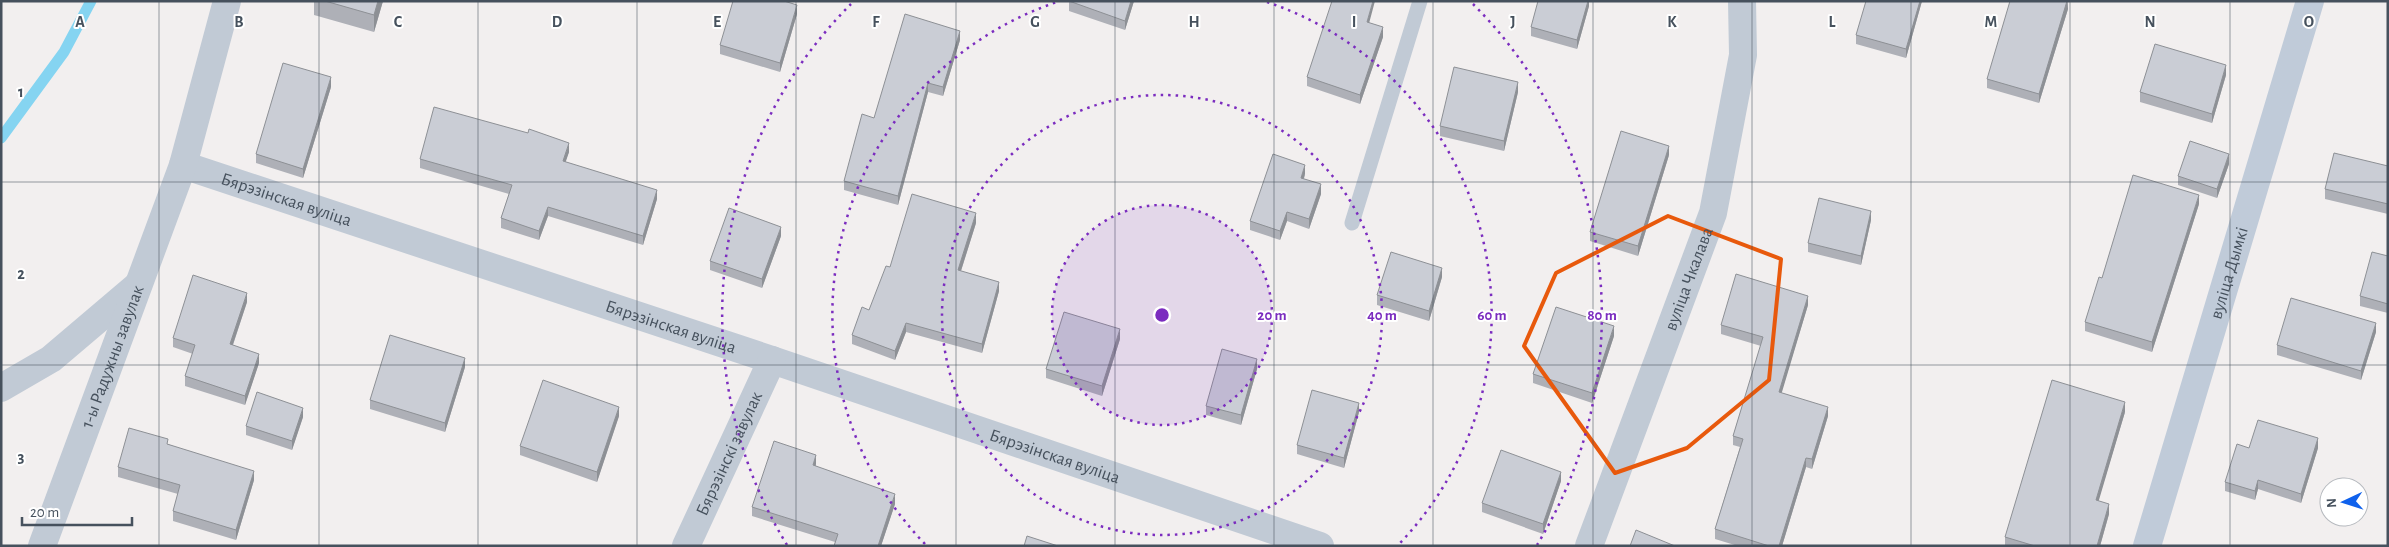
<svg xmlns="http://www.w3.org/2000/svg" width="2389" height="547" font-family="'Alegreya Sans',sans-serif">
  <rect width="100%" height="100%" fill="#f2efef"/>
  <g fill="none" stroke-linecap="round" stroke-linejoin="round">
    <path stroke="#85d4f1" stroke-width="11" d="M1,138L64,52L91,1"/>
    <path stroke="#c1cad5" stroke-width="15" d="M1352,223L1420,1"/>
    <g stroke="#c1cad5" stroke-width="28">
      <path id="s1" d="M183,165L772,360L1320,546"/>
      <path d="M1,388L51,359L137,286"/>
      <path id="s2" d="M42,546L183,165L227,1"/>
      <path id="s3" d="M686,546L772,360"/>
      <path id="s4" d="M1589,546L1713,213L1743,55L1742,1"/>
    </g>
    <path stroke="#c0cbd9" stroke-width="28" id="s5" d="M2147,546L2310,1"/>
  </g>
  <path fill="#aeb0b7" d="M314,1H383L374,32L314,15Z
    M1069,1H1134L1125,30L1069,11Z
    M1589,1V6L1577,49L1531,36V27Z
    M1922,1L1906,58L1856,44V35Z
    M2068,1V9L2039,103L1987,88V79Z
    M797,14L780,72L720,54V45Z
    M1369,23L1383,37L1360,104L1307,86V77Z
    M960,40L943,96L928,92L898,205L844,190V181L874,118Z
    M2226,75L2212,123L2140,102V92Z
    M331,87L303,178L256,163V154Z
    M1518,92L1504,151L1440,136V126Z
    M569,152L565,162L657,199L643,245L548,216L539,240L501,228V218L509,194L420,168V159Z
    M1669,155L1638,256L1590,241V232Z
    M2229,164L2217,198L2178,185V176Z
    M2388,166V214L2325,199V189Z
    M1305,174L1304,179L1321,194L1309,229L1287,221L1280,240L1250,230V221Z
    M2199,204L2152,352L2085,331V322L2102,278Z
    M1871,220L1861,265L1808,252V243Z
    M976,223L961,271L999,291L982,353L906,332L895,360L852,344V335L869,310L890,267Z
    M781,236L762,288L710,270V261Z
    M2388,256V313L2360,306V296Z
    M1442,277L1429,321L1377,305V295Z
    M247,302L233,345L259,363L245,405L185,386V376L193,354L173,347V338Z
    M1808,305L1781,393L1828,416L1812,469L1806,467L1782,546H1738L1715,539V529L1740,447L1733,445V436L1761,346L1721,334V325Z
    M2376,332L2361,380L2277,355V345Z
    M1614,336L1592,403L1533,383V374Z
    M1120,339L1102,396L1046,378V369Z
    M465,367L445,432L370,409V400Z
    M1257,369L1241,425L1206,415V406Z
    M1359,412L1344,468L1297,454V445Z
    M2125,412L2098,501L2109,514L2100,546H2005V537Z
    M619,416L597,482L520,455V446Z
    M303,417L292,450L246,435V426Z
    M168,444L254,480L236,540L173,521V511L178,494L118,477V467Z
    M2249,448H2318L2301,503L2258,489L2255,500L2225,491V482Z
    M816,464V466L895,504L881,546H834L835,542L752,516V507Z
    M1561,481L1543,534L1482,512V503Z"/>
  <path fill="#8d9095" d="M378,1H383L374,32V15Z
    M1131,1H1134L1125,30V21Z
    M1373,1H1375L1367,31V22Z
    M1588,1H1589V6L1577,49V40Z
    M1920,1H1922L1906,58V49Z
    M2067,1L2068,9L2039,103V94Z
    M797,5V14L780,72V63Z
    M1383,27V37L1360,104V95Z
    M960,31V40L943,96V87Z
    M2226,65V75L2212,123V114Z
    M331,77V87L303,178V169Z
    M1518,82V92L1504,151V141Z
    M928,83V92L898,205V196Z
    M569,143V152L563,170V161Z
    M1669,146V155L1638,256V246Z
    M2229,154V164L2217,198V189Z
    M1305,165V174L1301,187V178Z
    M1321,184V194L1309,229V219Z
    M657,190V199L643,245V236Z
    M2199,195V204L2152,352V342Z
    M548,207V216L539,240V231Z
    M1871,211V220L1861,265V256Z
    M1287,212V221L1280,240V231Z
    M976,213V223L958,280V270Z
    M781,227V236L762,288V279Z
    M1442,268V277L1429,321V311Z
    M999,282V291L982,353V344Z
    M247,293V302L230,353V344Z
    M1808,296V305L1779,402V392Z
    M906,323V332L895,360V351Z
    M2376,323V332L2361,380V371Z
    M1614,326V336L1592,403V393Z
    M1120,329V339L1102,396V386Z
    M259,354V363L245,405V396Z
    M465,358V367L445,432V423Z
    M1257,359V369L1241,425V415Z
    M2125,402V412L2096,510V500Z
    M1359,403V412L1344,468V458Z
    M619,407V416L597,482V472Z
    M1828,407V416L1812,469V459Z
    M303,408V417L292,450V441Z
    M2318,438V448L2301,503V494Z
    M816,455V464L813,475V465Z
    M1806,458V467L1782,546H1779Z
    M254,471V480L236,540V530Z
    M1561,472V481L1543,534V524Z
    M2258,480V489L2255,500V491Z
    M895,494V504L881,546H878Z
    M2109,504V514L2100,546H2097Z"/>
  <path fill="#cacdd5" stroke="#8d9095" d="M325,1H378L374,15Z
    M733,1H784L797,5L780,63L720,45Z
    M1069,1H1131L1125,21Z
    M1332,1H1373L1367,22L1383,27L1360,95L1307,77Z
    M1538,1H1588L1577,40L1531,27Z
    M1866,1H1920L1906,49L1856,35Z
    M2010,1H2067L2039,94L1987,79Z
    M905,14L960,31L943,87L928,83L898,196L844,181L862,114L874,118Z
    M2155,44L2226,65L2212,114L2140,92Z
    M283,63L331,77L303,169L256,154Z
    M1454,67L1518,82L1504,141L1440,126Z
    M434,107L528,133L529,129L569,143L563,161L657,190L643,236L548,207L539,231L501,218L512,185L420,159Z
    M1621,131L1669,146L1638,246L1590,232Z
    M2190,141L2229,154L2217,189L2178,176Z
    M2334,153L2388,166V204L2325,189Z
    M1273,154L1305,165L1301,178L1321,184L1309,219L1287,212L1280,231L1250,221Z
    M2133,175L2199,195L2152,342L2085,322L2099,277L2102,278Z
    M912,194L976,213L958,270L999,282L982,344L906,323L895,351L852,335L862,307L869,310L886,266L890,267Z
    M1819,198L1871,211L1861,256L1808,243Z
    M729,208L781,227L762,279L710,261Z
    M1391,252L1442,268L1429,311L1377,295Z
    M2372,252L2388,256V304L2360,296Z
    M1736,274L1808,296L1779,392L1828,407L1812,459L1806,458L1779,546H1769L1715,529L1743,439L1733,436L1763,337L1721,325Z
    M193,275L247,293L230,344L259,354L245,396L185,376L195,345L173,338Z
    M2291,298L2376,323L2361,371L2277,345Z
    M1556,307L1614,326L1592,393L1533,374Z
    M1064,312L1120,329L1102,386L1046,369Z
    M390,335L465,358L445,423L370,400Z
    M1222,349L1257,359L1241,415L1206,406Z
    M543,380L619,407L597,472L520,446Z
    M2052,380L2125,402L2096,500L2109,504L2097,546H2035L2005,537Z
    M1312,390L1359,403L1344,458L1297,445Z
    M257,392L303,408L292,441L246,426Z
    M2258,420L2318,438L2301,494L2258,480L2255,491L2225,482L2237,444L2249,448Z
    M129,428L168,439L167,444L254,471L236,530L173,511L180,485L118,467Z
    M774,441L816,455L813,465L895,494L878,546H834L838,534L752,507Z
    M1501,450L1561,472L1543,524L1482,503Z
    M1636,530L1675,546H1630Z
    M1027,536L1058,546H1024Z"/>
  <path fill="none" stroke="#e8590c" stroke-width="4" stroke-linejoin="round" d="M1668,216L1781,259L1769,380L1687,448L1615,473L1524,346L1556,273Z"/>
  <path fill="none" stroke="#46515d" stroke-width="1" stroke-opacity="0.55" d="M159,1V546M319,1V546M478,1V546M637,1V546M796,1V546M956,1V546M1115,1V546M1274,1V546M1433,1V546M1593,1V546M1752,1V546M1911,1V546M2070,1V546M2230,1V546M1,182H2388M1,365H2388"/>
  <circle cx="1162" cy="315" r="110" fill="#7b2cbf" fill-opacity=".12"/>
  <g fill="none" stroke="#7b2cbf" stroke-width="2.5" stroke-dasharray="2.5 5">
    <circle cx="1162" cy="315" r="110"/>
    <circle cx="1162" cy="315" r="220"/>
    <path d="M925 544A330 330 0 0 1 1057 2M1267 2A330 330 0 0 1 1399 544"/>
    <path d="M787 545A440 440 0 0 1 851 4M1473 4A440 440 0 0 1 1537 545"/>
  </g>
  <g text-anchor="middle" stroke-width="4" stroke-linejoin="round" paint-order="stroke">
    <g font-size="18" fill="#46515d" stroke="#fff">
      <text dy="6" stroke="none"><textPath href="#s1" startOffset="109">Бярэзінская вуліца</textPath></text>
      <text dy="6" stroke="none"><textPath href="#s5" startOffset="285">вуліца Дымкі</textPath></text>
      <text dy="6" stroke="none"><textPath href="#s4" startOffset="285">вуліца Чкалава</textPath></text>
      <text dy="6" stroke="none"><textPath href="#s1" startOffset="514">Бярэзінская вуліца</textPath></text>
      <text dy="6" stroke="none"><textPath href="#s2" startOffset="202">1-ы Радужны завулак</textPath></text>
      <text dy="6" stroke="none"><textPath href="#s3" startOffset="102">Бярэзінскі завулак</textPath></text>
      <text dy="6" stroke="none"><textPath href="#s1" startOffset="919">Бярэзінская вуліца</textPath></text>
    </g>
  </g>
  <g font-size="16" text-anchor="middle" font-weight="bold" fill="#46515d" stroke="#fff" stroke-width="4" stroke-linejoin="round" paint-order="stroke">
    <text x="80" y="27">A</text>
    <text x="239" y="27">B</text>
    <text x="398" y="27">C</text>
    <text x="557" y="27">D</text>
    <text x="717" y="27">E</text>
    <text x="876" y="27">F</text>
    <text x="1035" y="27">G</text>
    <text x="1194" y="27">H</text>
    <text x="1354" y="27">I</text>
    <text x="1513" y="27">J</text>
    <text x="1672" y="27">K</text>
    <text x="1832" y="27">L</text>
    <text x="1991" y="27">M</text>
    <text x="2150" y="27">N</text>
    <text x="2309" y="27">O</text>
    <text x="21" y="97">1</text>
    <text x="21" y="279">2</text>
    <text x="21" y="462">3</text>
  </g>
  <circle cx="1162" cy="315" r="8" fill="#7b2cbf" stroke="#fff" stroke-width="2.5"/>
  <g font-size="15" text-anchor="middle" font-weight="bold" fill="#7b2cbf" stroke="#fff" stroke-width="4" stroke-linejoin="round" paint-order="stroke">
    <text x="1272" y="320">20 m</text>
    <text x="1382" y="320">40 m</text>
    <text x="1492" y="320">60 m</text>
    <text x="1602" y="320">80 m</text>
  </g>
  <rect width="2389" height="547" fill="none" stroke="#46515d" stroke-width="5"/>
  <g transform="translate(2344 502) rotate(266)"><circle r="24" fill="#ffffff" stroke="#b5b9be"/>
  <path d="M0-4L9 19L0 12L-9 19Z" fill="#0f61ec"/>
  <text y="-8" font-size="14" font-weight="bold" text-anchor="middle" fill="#46515d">N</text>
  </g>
  <path d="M22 517v8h110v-8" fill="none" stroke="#46515d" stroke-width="2.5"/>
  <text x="30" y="517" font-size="15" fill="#46515d" stroke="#ffffff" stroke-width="4" paint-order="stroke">20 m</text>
</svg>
